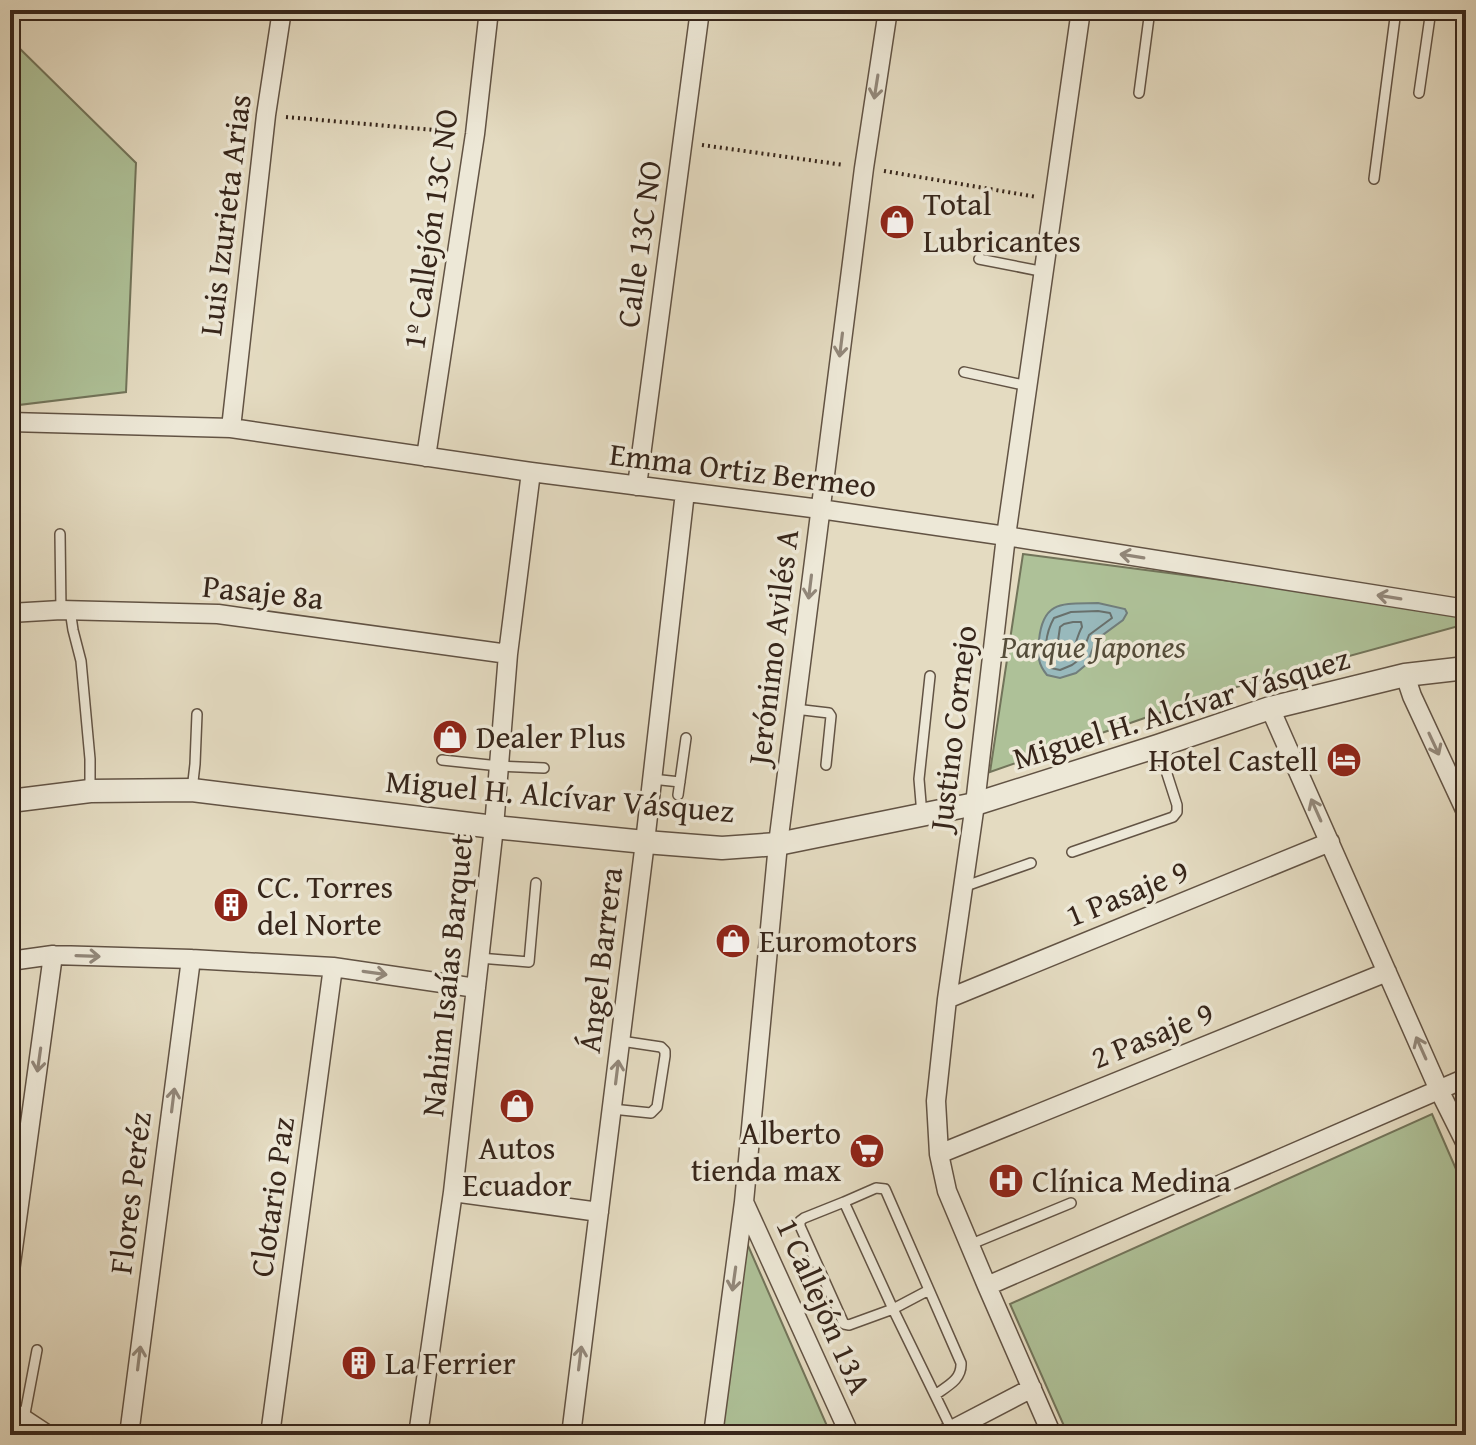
<svg xmlns="http://www.w3.org/2000/svg" width="1476" height="1445" font-family="'Gentium Book Plus',serif">
  <rect width="100%" height="100%" fill="#e4dbc1"/>
  <filter id="stains"><feTurbulence type="fractalNoise" baseFrequency=".0025" numOctaves="4"/><feColorMatrix values="0 0 0 0 .2 0 0 0 0 .09 0 0 0 0 .02 0 0 0 .5 -.17"/></filter>
  <radialGradient id="worn" r=".72"><stop offset=".6" stop-color="#630" stop-opacity="0"/><stop offset="1" stop-color="#630" stop-opacity=".3"/></radialGradient>
  <path fill="#aec198" stroke="#72745a" stroke-width="2" d="M10,39L136,163L126,392L10,406Z
    M1023,554L1466,612V624L1222,691L990,772Z
    M1432,1114L1466,1192V1435H1068L1010,1304Z
    M746,1241L831,1435H721Z"/>
  <path fill="#98b9bc" stroke="#717e7c" stroke-width="2" d="M1098,603L1125,609L1127,613L1123,620L1096,640L1087,664L1076,673L1060,678L1047,675C1037,663 1038,655 1039,640C1043,599 1064,604 1098,603Z"/>
  <g fill="none" stroke-linecap="round" stroke-linejoin="round">
    <path stroke="#68706c" stroke-width="2" d="M1098,611L1110,613L1112,618L1089,635L1080,659L1072,665L1060,670L1051,668C1042,654 1046,632 1054,618L1071,612Z
      M1073,622H1081L1082,627C1074,641 1077,655 1059,659L1056,655L1060,627L1064,624Z"/>
    <defs>
      <path id="service" d="M1139,93L1150,10
        M1419,93L1431,10
        M1374,179L1396,10
        M979,259L1045,272
        M964,372L1028,386
        M60,534L61,610
        M70,610L73,630L81,661L90,759V791
        M795,709L829,713L831,716L826,765
        M442,760L499,766L544,768
        M652,779L680,782
        M192,790L195,764L197,714
        M678,795L686,738
        M922,815L919,779L930,676
        M1072,852L1173,817L1177,812V805L1158,746
        M963,887L1031,863
        M479,958L529,962L536,883
        M612,1109L651,1113L657,1107L665,1056V1051L661,1047L621,1041
        M844,1202L893,1309L849,1325L844,1324L800,1226V1221L804,1218Z
        M844,1202L876,1188L885,1189L961,1363C962,1380 947,1386 935,1395
        M969,1245L1071,1203
        M929,1290L893,1309L952,1430
        M24,1419L37,1350
        M618,1435L620,1432H627L673,1433"/>
      <path id="minor" d="M10,422L231,428L531,472L820,509L1006,536L1466,609
        M231,428L266,115L282,10
        M426,457L475,134L489,10
        M637,486L700,10
        M10,613L61,610L218,614L508,654
        M1405,675L1412,696L1466,812
        M1270,708L1439,1090L1466,1144
        M10,961L53,955L191,959L333,967L476,988
        M947,999L1330,842
        M939,1154L1387,972
        M453,1192L599,1212
        M744,1202L850,1435
        M10,1271L53,955
        M987,1286L1466,1078
        M10,1410L48,1435
        M129,1435L191,959
        M270,1435L333,967
        M418,1435L453,1192L494,827L508,654L531,472
        M571,1435L645,842L685,492
        M713,1435L744,1202L778,844L864,168L888,10
        M942,1435L1032,1388
        M1052,1435L987,1286L947,1191L939,1154L936,1101L947,999L975,804L1006,536L1081,10"/>
      <path id="tertiary" d="M10,801L90,791L192,790L494,827L645,842L722,848L778,844L975,804L1158,746L1270,708L1405,675L1466,668"/>
    </defs>
    <use href="#service" stroke="#625344" stroke-width="12"/>
    <use href="#minor" stroke="#625344" stroke-width="21"/>
    <use href="#tertiary" stroke="#625344" stroke-width="25"/>
    <path stroke="#37261b" stroke-width="4" stroke-dasharray="2 4" stroke-linecap="butt" d="M286,117L457,132
      M702,145L844,165
      M884,171L1037,197"/>
    <use href="#service" stroke="#ede8d7" stroke-width="9"/>
    <use href="#minor" stroke="#ede8d7" stroke-width="18"/>
    <use href="#tertiary" stroke="#ede8d7" stroke-width="22"/>
  </g>
  <defs><path id="oneway-shaft" d="M-6 0H5M1.5-3L5.5 0L1.5 3" fill="none" stroke-width="1.6" stroke-linecap="round" stroke-linejoin="round" transform="scale(2)"/></defs>
  <g stroke="#928779">
    <use href="#oneway-shaft" transform="translate(876 87) rotate(99)"/>
    <use href="#oneway-shaft" transform="translate(841 345) rotate(97)"/>
    <use href="#oneway-shaft" transform="translate(1132 556) rotate(-171)"/>
    <use href="#oneway-shaft" transform="translate(810 587) rotate(97)"/>
    <use href="#oneway-shaft" transform="translate(1389 597) rotate(-171)"/>
    <use href="#oneway-shaft" transform="translate(1434 744) rotate(65)"/>
    <use href="#oneway-shaft" transform="translate(1316 810) rotate(-114)"/>
    <use href="#oneway-shaft" transform="translate(88 956) rotate(2)"/>
    <use href="#oneway-shaft" transform="translate(375 973) rotate(8)"/>
    <use href="#oneway-shaft" transform="translate(1421 1048) rotate(-114)"/>
    <use href="#oneway-shaft" transform="translate(39 1060) rotate(98)"/>
    <use href="#oneway-shaft" transform="translate(617 1072) rotate(-83)"/>
    <use href="#oneway-shaft" transform="translate(173 1100) rotate(-83)"/>
    <use href="#oneway-shaft" transform="translate(734 1279) rotate(98)"/>
    <use href="#oneway-shaft" transform="translate(139 1358) rotate(-83)"/>
    <use href="#oneway-shaft" transform="translate(580 1358) rotate(-83)"/>
  </g>
  <defs>
    <symbol id="shop-disc" viewBox="-11 -11 22 22"><circle r="9.5" fill="#8f2418" stroke="#ede8d7"/><path d="M-5-2.5h2.3a2.7 3.5 0 0 1 5.4 0H5L5.5 6h-11ZM-1.5-2.5h3a1.5 2.3 0 0 0-3 0Z" fill="#fff"/></symbol>
    <symbol id="hotel-disc" viewBox="-11 -11 22 22"><circle r="9.5" fill="#8f2418" stroke="#ede8d7"/><path d="M-6-4.5h1.5V1H6V5H4.5V3h-9V5H-6ZM-4 0a1.8 1.8 0 1 1 3.6 0ZM.5 0V-2.5h3Q6-2.5 6 0Z" fill="#fff"/></symbol>
    <symbol id="building-disc" viewBox="-11 -11 22 22"><circle r="9.5" fill="#8f2418" stroke="#ede8d7"/><path d="M-4-6H4V6H1V3H-1V6H-4ZM-2.5-4.3h1.7v1.8h-1.7ZM.8-4.3h1.7v1.8H.8ZM-2.5-1h1.7V.8h-1.7ZM.8-1h1.7V.8H.8Z" fill="#fff"/></symbol>
    <symbol id="supermarket-disc" viewBox="-11 -11 22 22"><circle r="9.5" fill="#8f2418" stroke="#ede8d7"/><path d="M-6-5.5h2.5l.6 2H6L4.5 2H-2.5L-4.4-4H-6ZM-1.5 3.2a1.3 1.3 0 1 0 .1 0ZM3 3.2a1.3 1.3 0 1 0 .1 0Z" fill="#fff"/></symbol>
    <symbol id="hospital-disc" viewBox="-11 -11 22 22"><circle r="9.5" fill="#8f2418" stroke="#ede8d7"/><path d="M-5-5h3v3.5h4V-5h3V5h-3V1.5h-4V5h-3Z" fill="#fff"/></symbol>
  </defs>
  <g fill-rule="evenodd">
    <use href="#shop-disc" x="877" y="202" width="40" height="40"/>
    <use href="#shop-disc" x="430" y="717" width="40" height="40"/>
    <use href="#hotel-disc" x="1324" y="740" width="40" height="40"/>
    <use href="#building-disc" x="211" y="885" width="40" height="40"/>
    <use href="#shop-disc" x="713" y="921" width="40" height="40"/>
    <use href="#shop-disc" x="497" y="1086" width="40" height="40"/>
    <use href="#supermarket-disc" x="847" y="1131" width="40" height="40"/>
    <use href="#hospital-disc" x="986" y="1161" width="40" height="40"/>
    <use href="#building-disc" x="339" y="1343" width="40" height="40"/>
  </g>
  <g text-anchor="middle" stroke-width="7" stroke-linejoin="round" paint-order="stroke">
    <g font-size="32" fill="#37261b" stroke="#ede8d7" text-anchor="start">
      <text x="923" y="215">Total<tspan x="923" dy="37">Lubricantes</tspan></text>
      <text x="476" y="748">Dealer Plus</text>
      <text x="1318" y="771" text-anchor="end">Hotel Castell</text>
      <text x="257" y="898">CC. Torres<tspan x="257" dy="37">del Norte</tspan></text>
      <text x="759" y="952">Euromotors</text>
      <text x="841" y="1144" text-anchor="end">Alberto<tspan x="841" dy="37">tienda max</tspan></text>
      <text x="517" y="1159" text-anchor="middle">Autos<tspan x="517" dy="37">Ecuador</tspan></text>
      <text x="1032" y="1192">Clínica Medina</text>
      <text x="385" y="1374">La Ferrier</text>
    </g>
    <g font-size="32" fill="#37261b" stroke="#ede8d7">
      <text transform="translate(225 215) rotate(-83)" y="11">Luis Izurieta Arias</text>
      <text transform="translate(430 229) rotate(-82)" y="11">1º Callejón 13C NO</text>
      <text transform="translate(639 244) rotate(-82)" y="11">Calle 13C NO</text>
      <text transform="translate(743 470) rotate(7)" y="11">Emma Ortiz Bermeo</text>
      <text transform="translate(263 592) rotate(6)" y="11">Pasaje 8a</text>
      <text transform="translate(773 647) rotate(-83)" y="11">Jerónimo Avilés A</text>
      <text transform="translate(1181 708) rotate(-17)" y="11">Miguel H. Alcívar Vásquez</text>
      <text transform="translate(953 728) rotate(-83)" y="11">Justino Cornejo</text>
      <text transform="translate(560 796) rotate(5)" y="11">Miguel H. Alcívar Vásquez</text>
      <text transform="translate(1127 893) rotate(-22)" y="11">1 Pasaje 9</text>
      <text transform="translate(600 960) rotate(-83)" y="11">Ángel Barrera</text>
      <text transform="translate(447 975) rotate(-84)" y="11">Nahim Isaías Barquet</text>
      <text transform="translate(1152 1035) rotate(-22)" y="11">2 Pasaje 9</text>
      <text transform="translate(130 1193) rotate(-83)" y="11">Flores Peréz</text>
      <text transform="translate(272 1197) rotate(-82)" y="11">Clotario Paz</text>
      <text transform="translate(824 1306) rotate(66)" y="11">1 Callejón 13A</text>
    </g>
    <g font-size="32" font-style="italic" fill="#554d3a" stroke="#ede8d7">
      <text x="1093" y="658">Parque Japones</text>
    </g>
  </g>
  <rect width="1476" height="1445" fill="none" stroke="#e4dbc1" stroke-width="40"/>
  <rect x="12" y="12" width="1452" height="1421" fill="none" stroke="#37261b" stroke-width="4"/>
  <rect x="20" y="20" width="1436" height="1405" fill="none" stroke="#37261b" stroke-width="2"/>
  <rect width="100%" height="100%" filter="url(#stains)"/>
  <rect width="100%" height="100%" fill="url(#worn)"/>
</svg>
